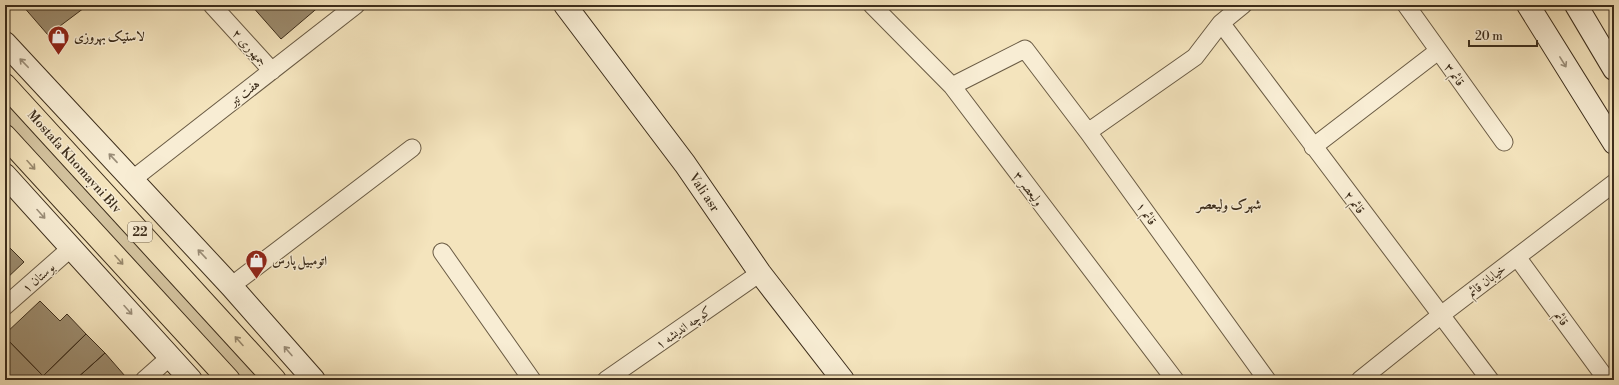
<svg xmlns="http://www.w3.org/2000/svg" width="1619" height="385" font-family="'Libre Bodoni',Amiri,serif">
  <rect width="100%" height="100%" fill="#f4e4bd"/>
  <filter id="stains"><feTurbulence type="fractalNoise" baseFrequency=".005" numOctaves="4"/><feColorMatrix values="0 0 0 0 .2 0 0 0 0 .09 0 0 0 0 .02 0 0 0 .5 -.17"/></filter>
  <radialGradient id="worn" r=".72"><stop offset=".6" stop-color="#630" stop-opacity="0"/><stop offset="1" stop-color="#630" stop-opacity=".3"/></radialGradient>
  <path fill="#d5c5a1" stroke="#88795e" d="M5,94L265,380H233L5,129Z"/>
  <path fill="#9c8c6f" stroke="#3c2d1b" d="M22,5H88L48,35Z
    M251,5H321L281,39Z
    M5,243L24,262L5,280Z
    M40,301L60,321L67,314L86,334L43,376L5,337V334Z
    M86,334L105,353L75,380H47L43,376Z
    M5,337L43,376L39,380H5Z
    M105,353L125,376L120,380H75Z"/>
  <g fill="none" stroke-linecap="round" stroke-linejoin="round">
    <defs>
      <path id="minor" d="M212,5L272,71
        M872,5L952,86L1175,380
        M1406,5L1504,142
        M1221,23L1490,380
        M952,86L1025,49L1088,132L1267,380
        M1088,132L1195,57L1221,23L1243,5
        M1313,147L1438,51
        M133,179L356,5
        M442,252L532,380
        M1517,257L1607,380
        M231,286L412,148
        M5,306L71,248
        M144,380L170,357
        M606,380L760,273
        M1360,380L1441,315L1614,183"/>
      <path id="secondary" d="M565,5L685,164L760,273L843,380
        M1528,5L1614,143
        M1576,5L1614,69
        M5,43L231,286L314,380
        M5,175L191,380"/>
      <path id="primary" d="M5,85L275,380
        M5,136L229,380"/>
    </defs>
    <use href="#minor" stroke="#6a5b44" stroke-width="19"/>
    <use href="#secondary" stroke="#3c2d1b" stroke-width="24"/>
    <use href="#primary" stroke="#3c2d1b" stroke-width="24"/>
    <use href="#minor" stroke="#f8edd4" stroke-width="17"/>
    <use href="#secondary" stroke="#f8edd4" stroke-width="22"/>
    <use href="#primary" stroke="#f4e4bd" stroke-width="22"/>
  </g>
  <defs><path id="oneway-shaft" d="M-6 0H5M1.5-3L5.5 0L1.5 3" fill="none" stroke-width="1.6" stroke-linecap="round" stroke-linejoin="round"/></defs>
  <g stroke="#9a8d78">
    <use href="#oneway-shaft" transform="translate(1563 62) rotate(58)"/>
    <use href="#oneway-shaft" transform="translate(24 63) rotate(-134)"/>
    <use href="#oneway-shaft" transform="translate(113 158) rotate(-133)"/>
    <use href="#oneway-shaft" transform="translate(41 214) rotate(48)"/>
    <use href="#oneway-shaft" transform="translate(202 254) rotate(-133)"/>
    <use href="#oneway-shaft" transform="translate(128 310) rotate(48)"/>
    <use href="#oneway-shaft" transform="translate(288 351) rotate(-131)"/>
  </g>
  <g stroke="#98886c">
    <use href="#oneway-shaft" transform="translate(31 165) rotate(48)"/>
    <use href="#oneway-shaft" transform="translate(119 260) rotate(48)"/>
    <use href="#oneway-shaft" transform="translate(239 341) rotate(-132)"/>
  </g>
  <defs>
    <symbol id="shop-pin" viewBox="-11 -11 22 30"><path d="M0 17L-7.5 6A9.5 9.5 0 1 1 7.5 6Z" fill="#8f2418" stroke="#f8edd4"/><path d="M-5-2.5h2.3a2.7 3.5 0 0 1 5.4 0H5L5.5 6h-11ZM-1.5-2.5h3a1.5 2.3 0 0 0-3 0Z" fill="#fff"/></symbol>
  </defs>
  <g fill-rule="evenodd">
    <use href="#shop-pin" x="46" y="24" width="25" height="34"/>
    <use href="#shop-pin" x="244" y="248" width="25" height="34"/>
  </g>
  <g text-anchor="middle" stroke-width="3" stroke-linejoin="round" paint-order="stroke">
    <rect fill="#f8edd4" stroke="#746752" stroke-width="1" x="128" y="222" width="24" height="20" rx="3"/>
    <g font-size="12" font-weight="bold" fill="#3c2d1b">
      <text x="140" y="236">22</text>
    </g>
    <g font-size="13" font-weight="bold" fill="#3c2d1b" stroke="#f8edd4" text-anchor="start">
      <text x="74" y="41">لاستیک بهروزی</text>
      <text x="272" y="265">اتومبیل پارس</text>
    </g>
    <g font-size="13" fill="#3c2d1b" stroke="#f8edd4">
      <text transform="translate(250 47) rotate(48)" y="5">جمهوری ۲</text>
      <text transform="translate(1455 74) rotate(54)" y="5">قائم ۳</text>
      <text transform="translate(244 92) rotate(-38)" y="5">هفت تیر</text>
      <text transform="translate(75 161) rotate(48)" y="5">Mostafa Khomayni Blv</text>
      <text transform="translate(1029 188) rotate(53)" y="5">ولیعصر ۳</text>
      <text transform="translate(705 192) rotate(56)" y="5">Vali asr</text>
      <text transform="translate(1355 202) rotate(53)" y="5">قائم ۲</text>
      <text transform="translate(1147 213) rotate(54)" y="5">قائم ۱</text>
      <text transform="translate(38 277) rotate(-41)" y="5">بوستان ۱</text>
      <text transform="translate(1486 280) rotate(-38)" y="5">خیابان قائم</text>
      <text transform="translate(1562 318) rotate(54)" y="5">قائم</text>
      <text transform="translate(683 327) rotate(-35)" y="5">کوچه اندیشه ۱</text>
    </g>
    <g font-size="14" font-weight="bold" fill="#3c2d1b" stroke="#f8edd4">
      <text x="1229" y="209">شهرک ولیعصر</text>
    </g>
  </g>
  <rect width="1619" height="385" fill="none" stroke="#f4e4bd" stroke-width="20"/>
  <rect x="6" y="6" width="1607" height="373" fill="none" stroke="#3c2d1b" stroke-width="2"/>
  <rect x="10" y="10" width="1599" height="365" fill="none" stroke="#3c2d1b"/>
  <path d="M1469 40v6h68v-6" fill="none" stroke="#3c2d1b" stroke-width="2"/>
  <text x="1475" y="40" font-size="12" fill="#3c2d1b" stroke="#f8edd4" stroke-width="3" paint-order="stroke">20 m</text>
  <rect width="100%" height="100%" filter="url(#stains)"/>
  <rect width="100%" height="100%" fill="url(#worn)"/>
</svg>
